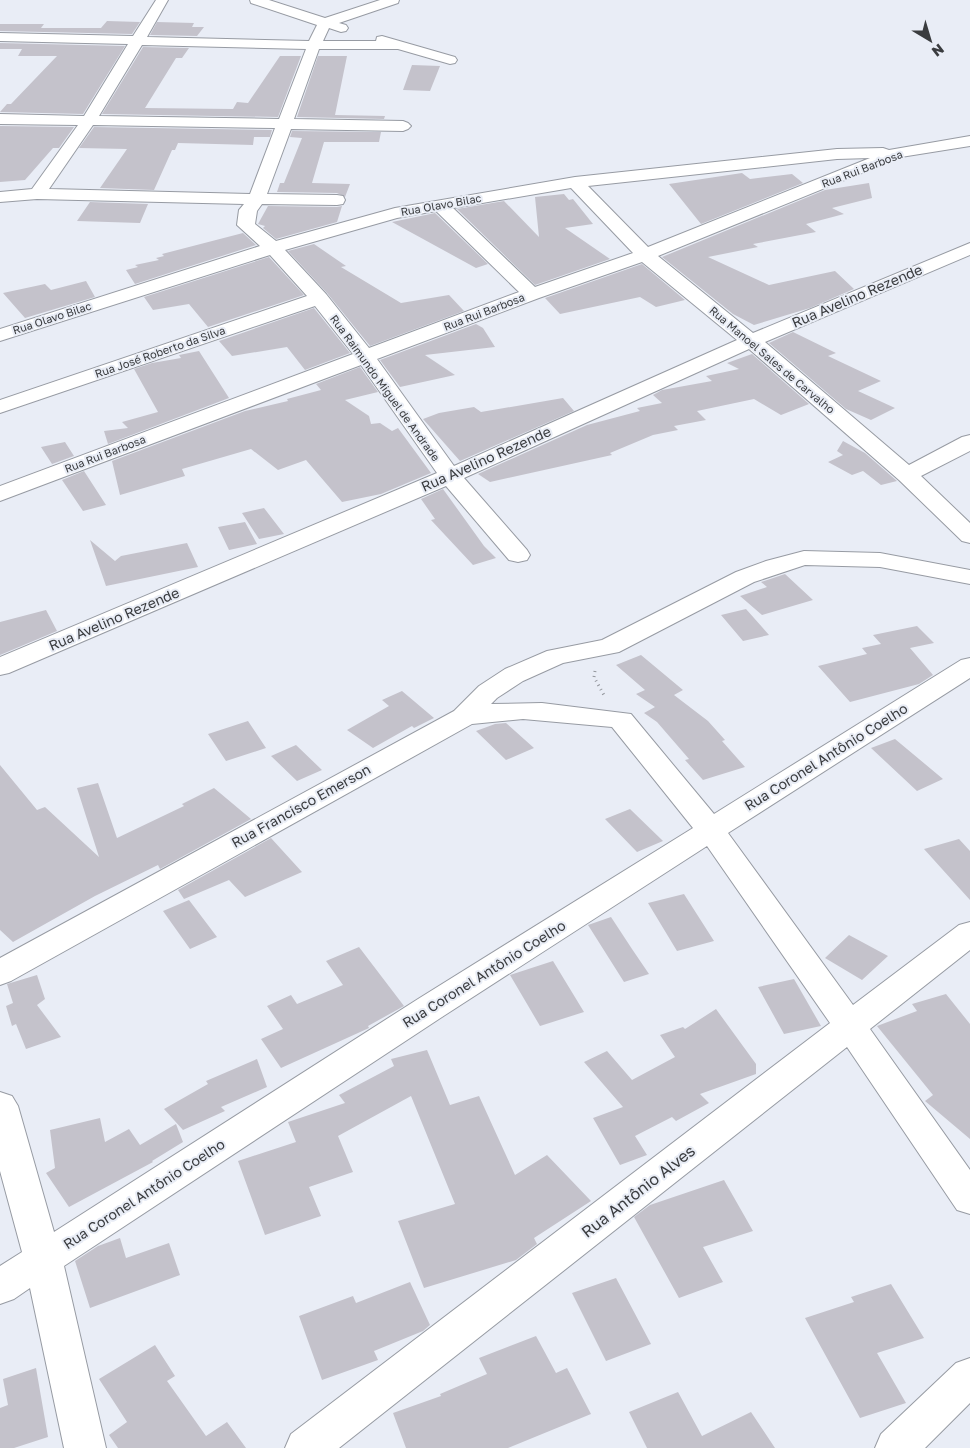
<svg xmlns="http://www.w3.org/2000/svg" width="970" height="1448" font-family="'Golos Text',sans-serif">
  <rect width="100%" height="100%" fill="#e9edf6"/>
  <path fill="#c4c2cb" d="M107,21L140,22L132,34L0,31V24H44L41,28H101Z
    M157,22L194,23L192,27H204L197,36L150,35Z
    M0,43L125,46L83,114L0,112L7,104H11L57,56H18L22,49H0Z
    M143,47L189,48L182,58H176L145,108L233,109L237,102L248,103L280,56H301L278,117L102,114Z
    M318,56H347L335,115L385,116L384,119L297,117Z
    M412,65L440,66L430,91L403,90Z
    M0,126L74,127L59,148H53L25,180L0,182Z
    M94,127L272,130L270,137H254L253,145L178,143L175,150H172L154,190L100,188L127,149L79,148Z
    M292,131L381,132L379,142H324L312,183L350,184L345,197L337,193L277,192L280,183H284L302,138L290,137Z
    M742,173L750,179L792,174L803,183L701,224L669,184Z
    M869,183L872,198L832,208L844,214L806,224L816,232L753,244L758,247L708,257L769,285L835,271L854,289L810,308L754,325L733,314L662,257L825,190Z
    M564,194L569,200L573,199L593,224L565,228L610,259L535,285L457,209L504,201L539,237L535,197Z
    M90,202L148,204L140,223L77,221Z
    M268,206L337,207L342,206L337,222L276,239L263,228L265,226L258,224Z
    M435,213L488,264L476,268L392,222Z
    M243,233L256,245L135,284L126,270L138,267L135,265L159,260L156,258L164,256L162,254Z
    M314,244L346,266L341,267L401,303L449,295L464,311L370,346L327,293L288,251Z
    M269,257L304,295L208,327L189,304L153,310L144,297Z
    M642,264L685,300L656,307L640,297L560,314L545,298Z
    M86,281L95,297L25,318L3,293L45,284L51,290Z
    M314,308L350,353L305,370L287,347L232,356L219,341Z
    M476,324L483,328L495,347L425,355L455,375L400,387L380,360Z
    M793,332L836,353L828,356L881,381L858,391L895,408L871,420L846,409L769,343Z
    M199,351L229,398L108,444L104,431L128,428L122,422L158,412L134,369L152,363L181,358L179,355Z
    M752,354L809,404L781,415L754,399L697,411L706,420L674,426L678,430L653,435L610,453L612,455L490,482L478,474L587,425L640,411L637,408L662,403L653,395L662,390L712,381L706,376L739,369L727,363Z
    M360,367L378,392L345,400L369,416L371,424L380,423L392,431L398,428L431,473L381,494L342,502L306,460L278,470L251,449L182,469L185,476L120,495L112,461L245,411L288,401L287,399L321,390L316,384Z
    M563,398L574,411L460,461L423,419L439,413L474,407L481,412Z
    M843,441L865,453L897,481L881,485L863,471L852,475L828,462L843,455L837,451Z
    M65,442L74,456L52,464L41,447Z
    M84,471L106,505L83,511L62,480Z
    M443,489L484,546L496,558L473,565L431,520L435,519L421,499Z
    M264,508L284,534L259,539L242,513Z
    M245,522L257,544L229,550L218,527Z
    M90,540L115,561L121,556L187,543L198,567L106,586Z
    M785,574L813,600L762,615L740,596L767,587L761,582Z
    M746,609L769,635L743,641L721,615Z
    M46,610L57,631L0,655V622Z
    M917,626L934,643L910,648L933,675L919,684L850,702L818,666L867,654L862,648L881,644L873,635Z
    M641,655L683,690L674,695L708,721L725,740L722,741L745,767L703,780L685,760L689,759L657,722L644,713L655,707L636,694L645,690L616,665Z
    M402,691L434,718L414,728L412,726L373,748L347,730L389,706L382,700Z
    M248,721L266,748L226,761L208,734Z
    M506,723L534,748L506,760L476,731L495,724Z
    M895,739L943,779L917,791L871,748Z
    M296,745L322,770L297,781L271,756Z
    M0,765L37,810L45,807L99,857L77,788L98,783L117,838L184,806L182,804L214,788L251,819L160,869L158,865L95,896L13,942L0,930Z
    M630,809L663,841L637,852L605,819Z
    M271,838L302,872L245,897L229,880L184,899L178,890Z
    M959,839L970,851V900L924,849Z
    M684,894L714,941L677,951L648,903Z
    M189,900L217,937L190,949L163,911Z
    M611,917L632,949L649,974L624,982L588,925Z
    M849,935L888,956L862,980L825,958Z
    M359,947L404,1006L368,1026L369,1028L281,1068L261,1039L283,1029L267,1006L291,995L297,1004L343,985L326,961Z
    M553,961L584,1012L540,1026L510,975Z
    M37,975L45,999L37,1005L61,1037L26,1049L16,1024L12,1026L6,1006L13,1003L7,984Z
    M794,979L821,1026L784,1034L758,987Z
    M946,994L970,1024V1139L925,1101L933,1095L877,1026L917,1011L912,1004Z
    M716,1009L756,1064V1074L700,1094L709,1103L676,1121L672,1117L635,1136L647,1155L620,1165L593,1118L623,1107L584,1062L607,1051L632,1080L675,1057L660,1035L683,1027L685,1029Z
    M427,1050L450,1105L479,1096L515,1175L547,1155L591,1201L534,1238L537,1244L516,1260L424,1288L398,1221L455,1204L411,1096L338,1136L353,1172L309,1187L321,1216L265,1235L238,1161L296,1142L288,1122L345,1103L339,1095L394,1066L391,1059Z
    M257,1059L267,1087L221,1107L225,1111L183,1130L164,1109L208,1084L206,1081Z
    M100,1118L105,1142L129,1129L140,1145L176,1124L183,1142L152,1161L153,1162L69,1207L46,1173L55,1168L50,1130Z
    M724,1180L753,1231L703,1247L723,1282L679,1298L634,1217L650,1205Z
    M120,1238L126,1258L169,1243L180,1275L90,1308L75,1261L98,1246Z
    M616,1278L651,1344L606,1361L572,1293Z
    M410,1282L430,1325L423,1331L374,1351L378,1360L322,1380L299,1316L353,1296L356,1303Z
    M891,1284L924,1338L877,1353L906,1403L860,1418L805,1318L854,1302L851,1297Z
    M536,1336L556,1373L567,1368L591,1414L508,1448H406L393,1413L441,1396L440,1394L487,1374L479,1358Z
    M155,1345L175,1376L167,1381L206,1436L227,1422L246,1448H118L109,1435L127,1422L99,1379Z
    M36,1368L48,1437L14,1448H0V1408L8,1405L3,1379Z
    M678,1392L702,1436L751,1412L775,1448H647L629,1412Z"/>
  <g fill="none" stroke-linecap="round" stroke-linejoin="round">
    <defs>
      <path id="street" d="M156,0H168L147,37L309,41L317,25L251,3L250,0H269L325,18L380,0H399L398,3L339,23L346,25L348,28L346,31L341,32L329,28L323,41H376L377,37L382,36L455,57L457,60L455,63L450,64L398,49H319L294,119L403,121L408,123L411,126L408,129L403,131L291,129L267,194L337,195L343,196L345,200L343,204L337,205L262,204L257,211L255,224L276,241L395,208L575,177L837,149L883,148L889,150L970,136V146L901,157L658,256L753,333L970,243V255L765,342L909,465L962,437L970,435V451L921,476L970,523V543L962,541L899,480L749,349L464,478L527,550L530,555L527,560L518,562L509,560L446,486L9,673L0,675V657L437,473L361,365L0,501V486L353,354L315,306L0,413V400L307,296L270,255L0,341V329L260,246L237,225L239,210L244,204L37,199L0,202V192L32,189L78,125L0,124V114L84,116L128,44L0,41V33L133,36ZM142,45L306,49L279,119L99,116ZM93,125L275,128L250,194L49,189ZM870,158L648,247L588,186L837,159ZM571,188L633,253L535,287L453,208ZM436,211L519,292L369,348L326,294L285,250L397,218ZM642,262L737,340L454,466L377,359L539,298Z
        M804,551L880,553L970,570V584L880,567L805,565L754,582L619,652L563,663L523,681L497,698L491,704L542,703L631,714L714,814L961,660L970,658V678L728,833L853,1005L959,925L970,922V950L870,1029L970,1170V1214L957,1210L847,1047L339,1448H285L291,1434L830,1023L707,846L442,1017L64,1266L106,1448H64L30,1288L14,1299L0,1304V1266L22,1252L0,1171V1092L12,1096L18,1106L54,1232L418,999L693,828L612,727L523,719L472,724L11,981L0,985V958L454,711L479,686L505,669L547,651L602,640L736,572L766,561Z
        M970,1358V1403L925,1448H875L881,1434L956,1363Z"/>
    </defs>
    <use href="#street" stroke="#979ba3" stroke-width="2"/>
    <path stroke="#93969c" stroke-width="3" stroke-dasharray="1 4" stroke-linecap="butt" d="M595,671L594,677L605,697"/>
    <use href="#street" fill="#fff" fill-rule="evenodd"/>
  </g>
  <g text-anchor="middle" stroke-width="4" stroke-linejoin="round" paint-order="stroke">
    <g font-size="11" fill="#3a3c3f" stroke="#e9edf6">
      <text transform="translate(862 169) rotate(-21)" y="4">Rua Rui Barbosa</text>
      <text transform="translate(441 205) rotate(-10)" y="4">Rua Olavo Bilac</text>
      <text transform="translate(484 312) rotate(-21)" y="4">Rua Rui Barbosa</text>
      <text transform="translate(52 318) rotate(-18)" y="4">Rua Olavo Bilac</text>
      <text transform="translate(160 352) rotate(-19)" y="4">Rua José Roberto da Silva</text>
      <text transform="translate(772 360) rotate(40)" y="4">Rua Manoel Sales de Carvalho</text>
      <text transform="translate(385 388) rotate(54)" y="4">Rua Raimundo Miguel de Andrade</text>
      <text transform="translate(105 454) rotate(-21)" y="4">Rua Rui Barbosa</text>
    </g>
    <g font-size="14" fill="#3a3c3f" stroke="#e9edf6">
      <text transform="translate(857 296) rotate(-23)" y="5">Rua Avelino Rezende</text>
      <text transform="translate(486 459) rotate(-24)" y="5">Rua Avelino Rezende</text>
      <text transform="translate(114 619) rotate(-23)" y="5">Rua Avelino Rezende</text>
      <text transform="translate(826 757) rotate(-32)" y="5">Rua Coronel Antônio Coelho</text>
      <text transform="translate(301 806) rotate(-29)" y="5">Rua Francisco Emerson</text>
      <text transform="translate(484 974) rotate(-32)" y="5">Rua Coronel Antônio Coelho</text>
      <text transform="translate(144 1194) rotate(-33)" y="5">Rua Coronel Antônio Coelho</text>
    </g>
    <g font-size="16" fill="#3a3c3f" stroke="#e9edf6">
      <text transform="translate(638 1191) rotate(-38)" y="6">Rua Antônio Alves</text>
    </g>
  </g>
  <g transform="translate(930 40) rotate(142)" stroke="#e9edf6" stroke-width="4" paint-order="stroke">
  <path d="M0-4L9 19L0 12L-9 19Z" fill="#3a3c3f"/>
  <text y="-8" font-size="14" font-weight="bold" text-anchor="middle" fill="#3a3c3f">N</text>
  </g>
</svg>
